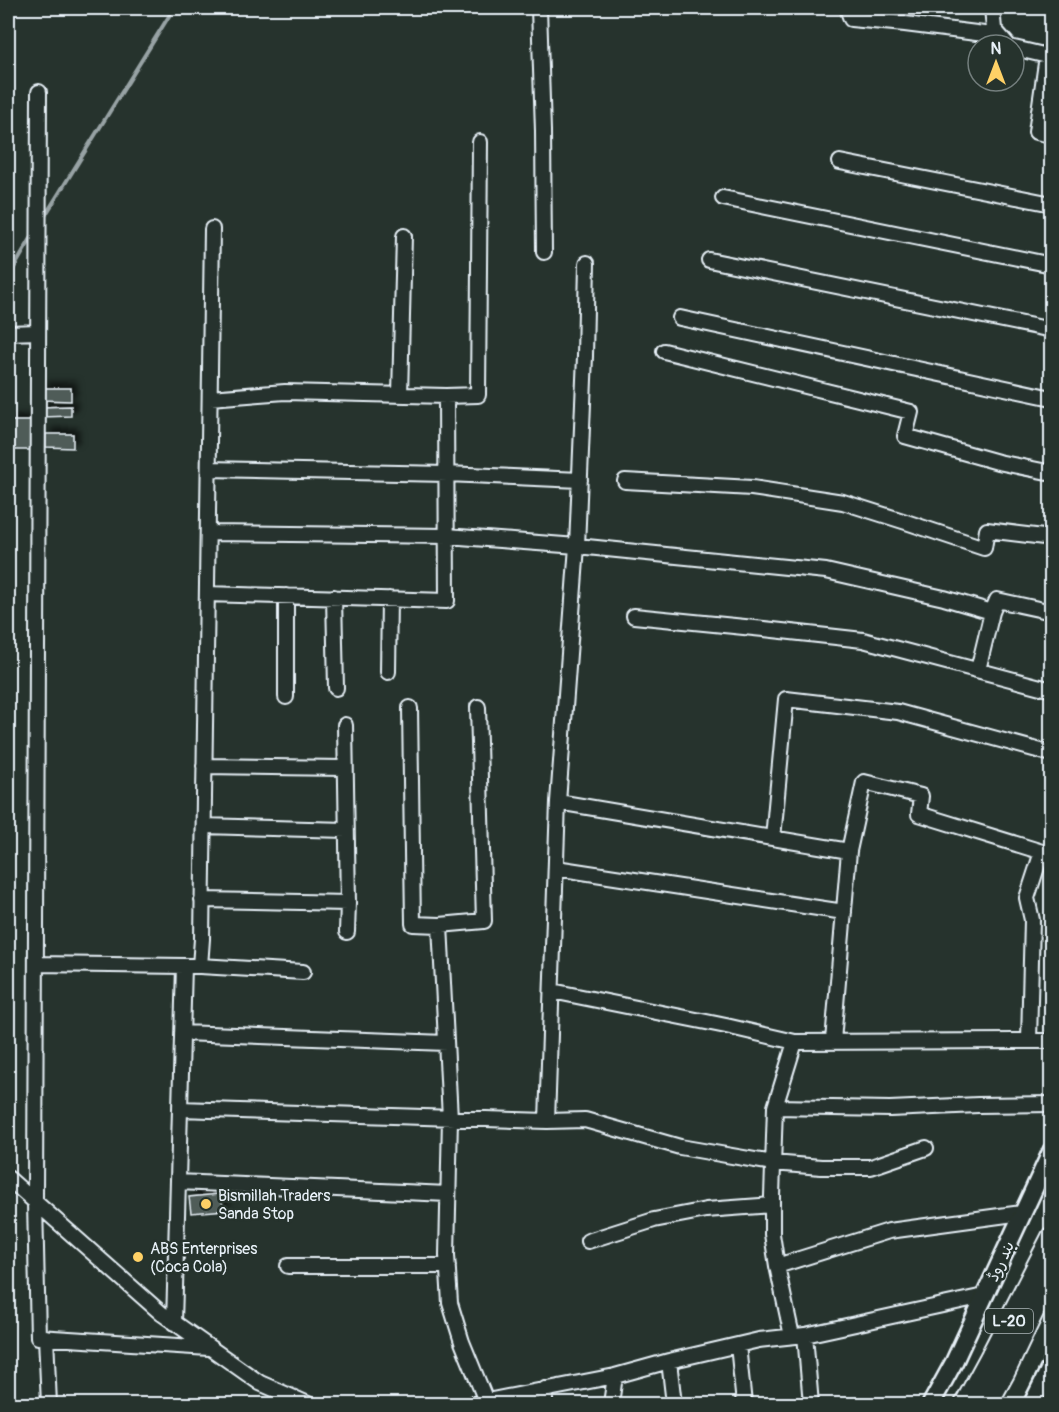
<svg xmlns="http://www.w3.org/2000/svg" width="1059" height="1412" font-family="Pangolin,'Playpen Sans Arabic',sans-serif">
  <defs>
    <filter id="shadow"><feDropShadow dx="5.5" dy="-5.5" stdDeviation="3" flood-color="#0009"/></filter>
  </defs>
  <rect width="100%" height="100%" fill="#26332d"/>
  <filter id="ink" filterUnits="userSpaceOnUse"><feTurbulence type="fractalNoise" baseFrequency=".0167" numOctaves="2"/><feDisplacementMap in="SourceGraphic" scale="12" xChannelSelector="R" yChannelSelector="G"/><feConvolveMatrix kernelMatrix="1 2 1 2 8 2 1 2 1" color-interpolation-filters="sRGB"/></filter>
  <g filter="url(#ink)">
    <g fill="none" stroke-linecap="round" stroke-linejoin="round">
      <path stroke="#98a3a5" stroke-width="4" d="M43,219L174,8
        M8,278L33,235"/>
    </g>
    <path fill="#505c59" stroke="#e8f1f8" stroke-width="1.5" filter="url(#shadow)" d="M42,388H71V401L42,400Z
      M71,406V416L42,417V407Z
      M8,421H34V450H8Z
      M46,434H73V448L46,447Z
      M219,1194L225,1210L191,1213L189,1197Z"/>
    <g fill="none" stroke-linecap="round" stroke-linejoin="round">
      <defs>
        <path id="minor" d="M539,8L543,131L544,252
          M847,8L851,19L905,24L1000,36
          M992,8L994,29L1008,45
          M1014,48L1052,57
          M1047,56L1036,132L1052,135
          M39,92L35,1203L38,1337L209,1348
          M840,162L1052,204
          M723,198L1052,265
          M709,260L1052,330
          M680,318L1052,398
          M8,333L38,332
          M664,351L911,412L905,436L998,462L1052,473
          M400,395L404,236
          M446,396L478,395L480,142
          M209,469L447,474L580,480
          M625,481L752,488L843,502L906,522L984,548L987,530L1052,538
          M208,533L447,536L577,546L585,356L587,263
          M207,594L447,601L446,396L285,392L210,398
          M286,596V697
          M334,597L336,688
          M992,612L997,600L1052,612
          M634,616L764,629L863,640L1052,690
          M388,672L389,599
          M478,707L484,921L440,925L450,1118L447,1255L450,1303L462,1342L486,1401
          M410,708L413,924L440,925
          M345,725L348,903L347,932
          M204,766L344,768
          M558,802L849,851L864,782L921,796L919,814L1052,855
          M204,826L346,830
          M773,838L786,699L898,712L1052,754
          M1042,852L1027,898L1032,920L1029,1041H1052
          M556,868L844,912
          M202,900L348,903
          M36,964L184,966
          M200,966L303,972
          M552,991L726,1026L795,1042L1029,1041
          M182,1033L446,1043
          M833,1041L849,851
          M775,1107L890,1109L978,1105L1052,1104
          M180,1109L547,1121L558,802L577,546L826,571L944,598L992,612L978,670
          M547,1121L585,1120L680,1147L773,1163L821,1167H871L926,1148
          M8,1178L161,1313L260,1383L308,1404
          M178,1182L448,1194
          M588,1241L654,1220L706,1210L772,1205
          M288,1266H448
          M777,1266L889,1231L1022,1213
          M174,1323L184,966H200L202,939L212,229
          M805,1335L811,1404
          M792,1336L777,1266L772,1234V1196L775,1107L795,1042
          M46,1337L49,1404
          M738,1345L744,1404
          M669,1361L674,1404
          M545,1389V1404
          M472,1404L615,1376L669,1361L759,1340L805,1335L984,1296
          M611,1404L615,1376"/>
        <path id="major" d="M931,1404L954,1362L1052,1150
          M1032,1404L1052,1364"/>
        <path id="highway" d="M965,1404L990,1358L1052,1237
          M987,1404L1004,1373L1052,1272"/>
      </defs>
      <use href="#minor" stroke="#e8f1f8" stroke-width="18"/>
      <use href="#major" stroke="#e8f1f8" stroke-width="21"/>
      <use href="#highway" stroke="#e8f1f8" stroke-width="24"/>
      <use href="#minor" stroke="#26332d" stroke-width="14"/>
      <use href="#major" stroke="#26332d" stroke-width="16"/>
      <use href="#highway" stroke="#26332d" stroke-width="20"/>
    </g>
  </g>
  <g fill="#ffd166" stroke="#26332d" stroke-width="2">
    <circle cx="206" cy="1204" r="6"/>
    <circle cx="138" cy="1257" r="6"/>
  </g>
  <g text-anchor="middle" stroke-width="5" stroke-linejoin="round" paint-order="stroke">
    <rect fill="#26332d" stroke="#aeb8bb" stroke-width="1.5" x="985" y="1309" width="48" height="24" rx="4.5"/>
    <g font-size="15" font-weight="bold" fill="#e8f1f8">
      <text x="1009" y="1326">L-20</text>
    </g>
    <g font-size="16" fill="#e8f1f8" stroke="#26332d" text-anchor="start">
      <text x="218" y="1201">Bismillah Traders<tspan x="218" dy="18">Sanda Stop</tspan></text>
      <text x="150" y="1254">ABS Enterprises<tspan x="150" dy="18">(Coca Cola)</tspan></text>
    </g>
    <g font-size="16" fill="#e8f1f8" stroke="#26332d">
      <text transform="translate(1000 1261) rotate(-65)" y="6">بند روڈ</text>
    </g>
  </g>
  <rect width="1059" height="1412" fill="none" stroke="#26332d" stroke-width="30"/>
  <rect x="15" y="15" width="1029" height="1382" fill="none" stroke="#e8f1f8" stroke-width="2" filter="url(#ink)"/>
  <g transform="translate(996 63)"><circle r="28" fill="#26332d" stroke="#747f7e" stroke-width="1.5"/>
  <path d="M0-4.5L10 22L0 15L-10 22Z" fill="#ffd166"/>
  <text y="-9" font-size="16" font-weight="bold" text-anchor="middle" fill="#e8f1f8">N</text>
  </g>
</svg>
